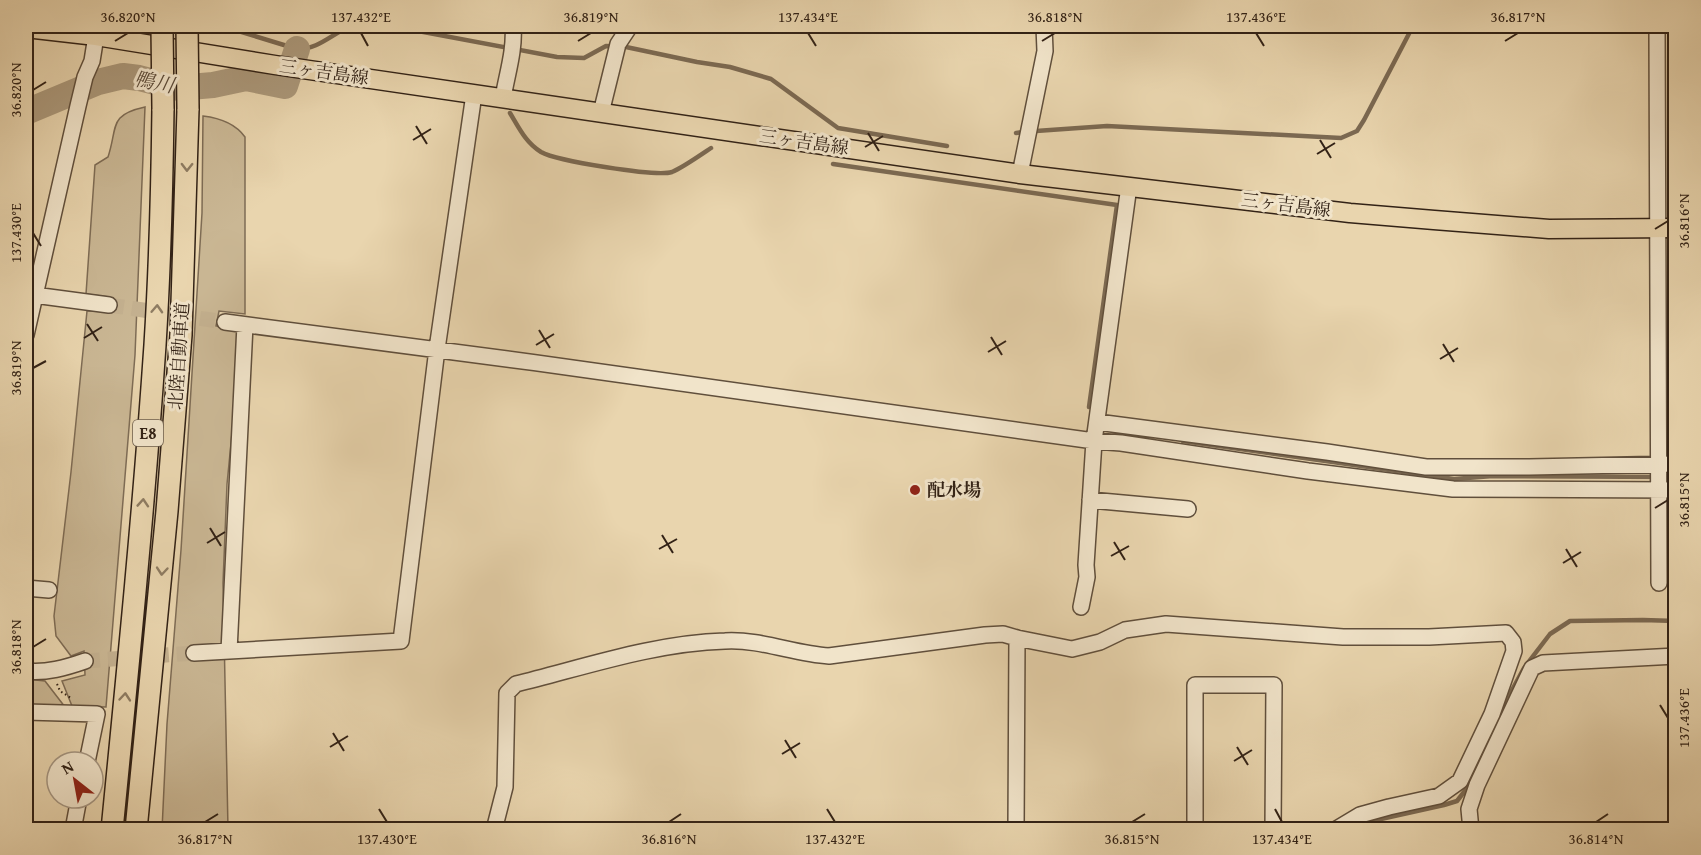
<svg xmlns="http://www.w3.org/2000/svg" width="1701" height="855" font-family="'Gentium Book Plus','Noto Serif JP',serif">
  <rect width="100%" height="100%" fill="#e9d5ae"/>
  <filter id="stains"><feTurbulence type="fractalNoise" baseFrequency=".00333" numOctaves="4"/><feColorMatrix values="0 0 0 0 .2 0 0 0 0 .09 0 0 0 0 .02 0 0 0 .5 -.17"/></filter>
  <radialGradient id="worn" r=".72"><stop offset=".6" stop-color="#630" stop-opacity="0"/><stop offset="1" stop-color="#630" stop-opacity=".3"/></radialGradient>
  <path fill="#cab794" stroke="#7e6c55" stroke-width="1.5" d="M145,107L135,355L106,707L72,706L62,681L85,675L84,651L71,656L56,636L54,616L71,472L87,311H105L108,297L86,294L95,165L108,157C118,127 108,115 145,107Z
    M203,116C220,118 235,123 245,137V314L219,311L216,326L242,331L227,484L223,583L228,829L162,830L167,724L181,550L202,213Z
    M26,679L45,681L65,707L26,705Z"/>
  <g fill="none" stroke-linecap="round" stroke-linejoin="round">
    <path stroke="#7b6952" stroke-width="4.5" d="M222,26L297,49C318,50 333,33 351,26
      M371,26L402,28L557,57L584,58L606,46L626,47L697,62L730,67L771,79L838,128L947,146
      M510,113C519,128 526,143 541,152C557,161 656,177 672,172C682,168 702,154 711,148
      M1036,131L1107,126L1341,138L1357,131L1364,120L1413,26
      M1016,133L1023,132
      M833,164L1117,205L1089,407
      M1183,441L1454,479L1493,476L1676,477
      M1489,743L1506,701L1524,668L1550,634L1570,621L1643,620L1676,621
      M1360,830L1372,821L1444,805L1457,801L1471,783"/>
    <path stroke="#ab987a" stroke-width="26" d="M26,112L98,82L123,76L139,78L178,88L213,85L246,78L285,86L297,49"/>
    <path stroke="#c4b190" stroke-width="15" stroke-dasharray="15 8" stroke-linecap="butt" d="M109,305L225,322
      M85,661L194,653"/>
    <defs>
      <path id="minor" d="M1657,26L1659,583
        M503,98C507,74 515,50 513,26
        M601,113L618,44L630,26
        M1020,174L1045,51L1044,26
        M34,295L109,305
        M225,322C515,359 805,399 1094,441L1121,443L1308,471L1453,489L1676,490
        M26,335L78,106L85,77L92,61L96,36
        M1097,422L1327,452L1426,467H1529L1676,464
        M1090,500L1188,509
        M26,588L49,590
        M1081,607L1087,577L1086,565L1094,441L1129,186
        M1017,638L1072,649L1100,642L1125,630L1166,624L1343,637H1429L1506,633L1513,642L1514,651L1492,714L1460,781L1439,796L1389,807L1360,815L1335,830
        M229,651L245,325
        M194,653L401,641L437,349L474,94
        M26,671C47,673 65,668 85,661
        M26,712L97,714L87,762
        M73,830L79,798
        M494,830L505,787L507,693L516,684C585,667 654,643 725,641C761,639 794,654 829,656L985,635L1003,634L1017,638L1016,830
        M1195,830V685H1274L1273,830
        M1471,830L1469,809L1477,785L1532,668L1543,663L1676,656"/>
      <path id="major" d="M26,28L96,36L275,65L1020,174L1350,213L1434,220L1549,229L1676,228"/>
      <path id="highway" d="M112,830C128,668 144,507 155,345C160,266 162,187 163,109
        M136,830L167,511L181,335L188,109"/>
    </defs>
    <use href="#minor" stroke="#604f3c" stroke-width="18"/>
    <use href="#major" stroke="#322216" stroke-width="21"/>
    <use href="#highway" stroke="#322216" stroke-width="24"/>
    <path stroke="#322216" stroke-width="2" stroke-dasharray="1.5 3" stroke-linecap="butt" d="M57,684L60,691L71,698"/>
    <use href="#minor" stroke="#f1e4ca" stroke-width="15"/>
    <use href="#major" stroke="#e9d5ae" stroke-width="18"/>
    <use href="#highway" stroke="#e9d5ae" stroke-width="21"/>
    <defs>
      <path id="highway-bridge" d="M162,26L163,109
        M187,26L188,109"/>
    </defs>
    <use href="#highway-bridge" stroke="#322216" stroke-width="24" stroke-linecap="butt"/>
    <use href="#highway-bridge" stroke="#e9d5ae" stroke-width="21"/>
  </g>
  <defs><path id="oneway-chevron" d="M-2-3.5L2.5 0L-2 3.5" fill="none" stroke-width="1.6" stroke-linecap="round" stroke-linejoin="round" transform="scale(1.5)"/></defs>
  <g stroke="#8e7c62">
    <use href="#oneway-chevron" transform="translate(187 167) rotate(91)"/>
    <use href="#oneway-chevron" transform="translate(157 309) rotate(-87)"/>
    <use href="#oneway-chevron" transform="translate(143 503) rotate(-86)"/>
    <use href="#oneway-chevron" transform="translate(162 571) rotate(95)"/>
    <use href="#oneway-chevron" transform="translate(125 697) rotate(-85)"/>
  </g>
  <path fill="none" stroke="#322216" stroke-width="2" d="M361,33L368,46M808,33L816,46M1256,33L1264,46M115,41L128,33M578,41L591,33M1042,41L1055,33M1505,41L1518,33M33,90L46,82M416,126L427,144M868,133L879,151M413,140L431,129M1320,140L1331,158M865,147L883,136M1317,154L1335,143M1655,229L1668,221M33,233L41,246M87,324L98,341M539,330L550,348M991,337L1002,355M84,338L102,327M1443,344L1454,362M536,345L554,334M988,352L1006,341M1440,359L1458,348M33,368L46,361M1655,508L1668,500M210,528L221,546M662,535L673,553M1114,542L1125,560M207,543L225,532M659,549L677,539M1566,549L1577,567M1111,556L1129,546M1563,563L1581,552M33,647L46,639M1660,705L1668,718M333,733L344,751M785,740L796,758M330,747L348,736M1237,747L1248,765M782,754L800,743M1234,761L1252,750M379,809L387,822M827,809L835,822M1275,809L1282,822M205,822L218,814M669,822L681,814M1132,822L1145,814M1596,822L1608,814"/>
  <circle fill="#8f2418" stroke="#f1e4ca" stroke-width="2" cx="915" cy="490" r="6"/>
  <g text-anchor="middle" stroke-width="6" stroke-linejoin="round" paint-order="stroke">
    <rect fill="#f1e4ca" stroke="#6b5c4c" stroke-width="1.5" x="133" y="420" width="30" height="26" rx="4.5"/>
    <g font-size="16" font-weight="bold" fill="#322216">
      <text x="148" y="439">E8</text>
    </g>
    <g font-size="18" fill="#322216" stroke="#f1e4ca">
      <text transform="translate(324 72) rotate(8)" y="6">三ヶ吉島線</text>
      <text transform="translate(804 142) rotate(8)" y="6">三ヶ吉島線</text>
      <text transform="translate(1286 205) rotate(7)" y="6">三ヶ吉島線</text>
      <text transform="translate(179 356) rotate(-86)" y="6">北陸自動車道</text>
    </g>
    <g font-size="18" font-weight="bold" fill="#322216" stroke="#f1e4ca" text-anchor="start">
      <text x="927" y="496">配水場</text>
    </g>
    <g font-size="20" font-style="italic" fill="#5c4b39" stroke="#f1e4ca">
      <text transform="translate(154 82) rotate(11)" y="7">鴨川</text>
    </g>
  </g>
  <rect width="1701" height="855" fill="none" stroke="#e9d5ae" stroke-width="66"/>
  <g transform="translate(75 780) rotate(329)"><circle r="28" fill="#f1e4ca" stroke="#a59682" stroke-width="1.5"/>
  <path d="M0-4.5L10 22L0 15L-10 22Z" fill="#8f2418"/>
  <text y="-9" font-size="16" font-weight="bold" text-anchor="middle" fill="#322216">N</text>
  </g>
  <rect x="33" y="33" width="1635" height="789" fill="none" stroke="#322216" stroke-width="2"/>
  <g font-size="15" text-anchor="middle" fill="#322216">
    <text x="128" y="22">36.820°N</text>
    <text x="361" y="22">137.432°E</text>
    <text x="591" y="22">36.819°N</text>
    <text x="808" y="22">137.434°E</text>
    <text x="1055" y="22">36.818°N</text>
    <text x="1256" y="22">137.436°E</text>
    <text x="1518" y="22">36.817°N</text>
    <text transform="translate(16 90) rotate(-90)" y="5">36.820°N</text>
    <text transform="translate(1684 221) rotate(-90)" y="5">36.816°N</text>
    <text transform="translate(16 233) rotate(-90)" y="5">137.430°E</text>
    <text transform="translate(16 368) rotate(-90)" y="5">36.819°N</text>
    <text transform="translate(1684 500) rotate(-90)" y="5">36.815°N</text>
    <text transform="translate(16 647) rotate(-90)" y="5">36.818°N</text>
    <text transform="translate(1684 718) rotate(-90)" y="5">137.436°E</text>
    <text x="205" y="844">36.817°N</text>
    <text x="387" y="844">137.430°E</text>
    <text x="669" y="844">36.816°N</text>
    <text x="835" y="844">137.432°E</text>
    <text x="1132" y="844">36.815°N</text>
    <text x="1282" y="844">137.434°E</text>
    <text x="1596" y="844">36.814°N</text>
  </g>
  <rect width="100%" height="100%" filter="url(#stains)"/>
  <rect width="100%" height="100%" fill="url(#worn)"/>
</svg>
